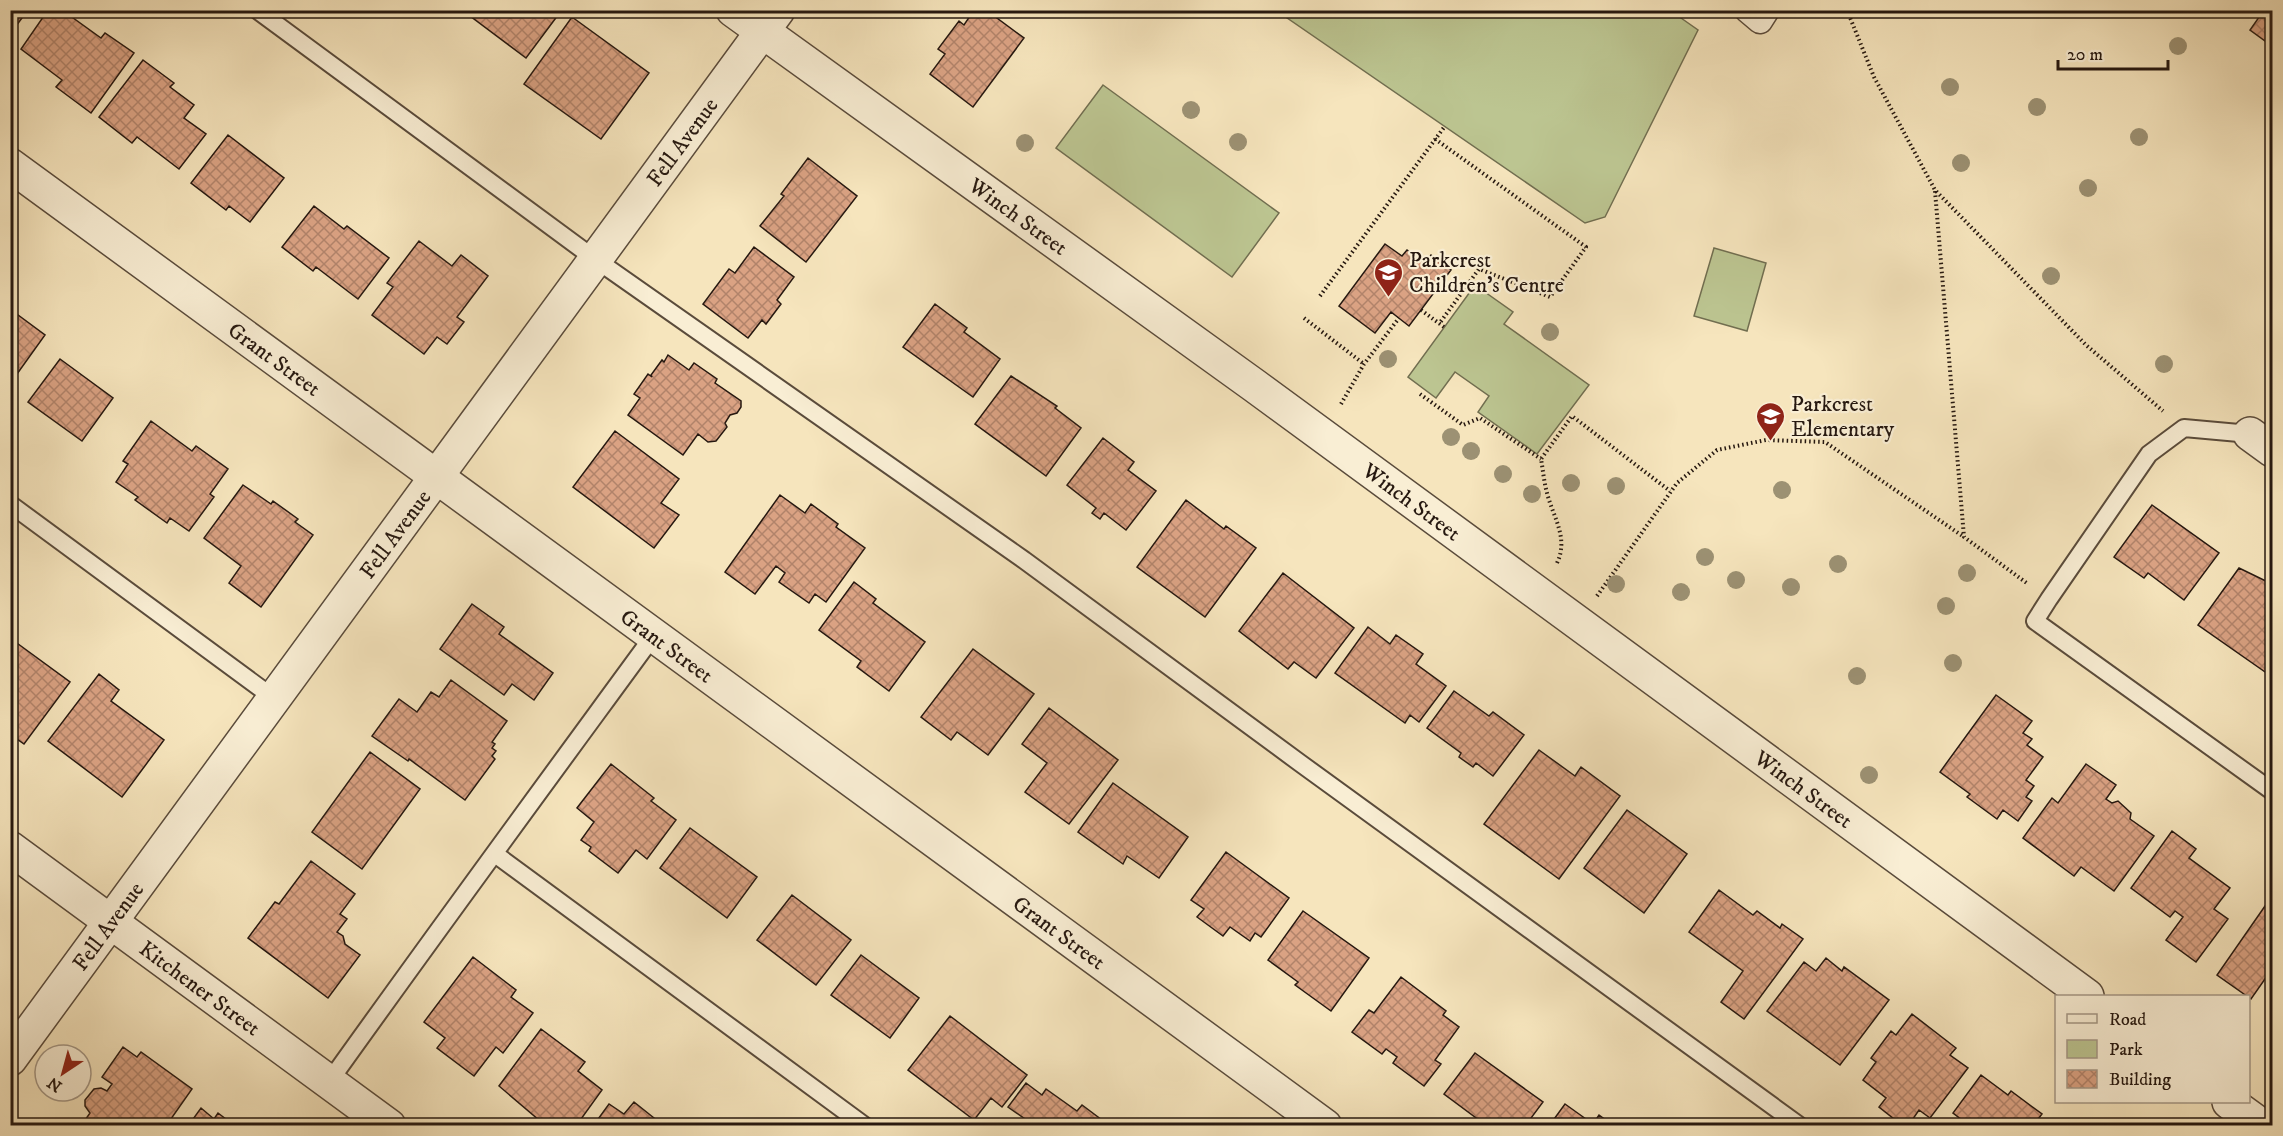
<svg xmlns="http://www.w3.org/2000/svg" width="2283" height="1136" font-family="'IM FELL DW Pica',serif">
  <defs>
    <pattern id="building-cross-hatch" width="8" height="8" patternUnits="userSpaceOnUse" patternTransform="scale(1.5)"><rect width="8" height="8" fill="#daa283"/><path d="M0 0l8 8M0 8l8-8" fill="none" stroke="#b1836a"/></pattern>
  </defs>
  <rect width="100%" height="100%" fill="#f6e5bd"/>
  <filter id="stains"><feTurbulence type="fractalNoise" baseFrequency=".00333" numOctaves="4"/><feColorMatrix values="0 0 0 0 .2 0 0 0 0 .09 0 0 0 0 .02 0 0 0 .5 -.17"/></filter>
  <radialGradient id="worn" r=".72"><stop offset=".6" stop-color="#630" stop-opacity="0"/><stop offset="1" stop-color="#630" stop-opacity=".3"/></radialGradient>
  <path fill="#bcc591" stroke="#716e50" stroke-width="1.5" d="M1671,11L1698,30L1605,217L1585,223L1277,11Z
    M1103,85L1279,213L1232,277L1056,148Z
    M1714,248L1766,263L1747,331L1694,316Z
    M1475,285L1513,312L1504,324L1589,385L1537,454L1478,412L1489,396L1455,372L1436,398L1408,377Z"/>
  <path fill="url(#building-cross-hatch)" stroke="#261810" stroke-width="1.5" d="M10,10H28L10,34Z
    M48,10H62L101,38L105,33L134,53L91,113L56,87L62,80L21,49Z
    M462,10H553L558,15L526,58Z
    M974,10H986L1024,38L973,107L930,74L945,54L938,49L959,21L964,25Z
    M1011,10H1025L1020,17Z
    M2264,10H2272V46L2250,30Z
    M572,17L649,73L601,139L524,84Z
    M143,60L174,83L170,87L194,105L184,118L206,134L179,169L137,137L132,143L99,117Z
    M228,135L284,178L250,222L229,206L226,210L191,183Z
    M808,158L857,196L806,262L760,226L784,196L781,194Z
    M314,206L344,229L347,226L389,258L358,299L316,267L313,271L282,247Z
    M419,241L452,266L461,255L488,276L457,317L464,322L447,344L437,337L424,354L372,315L393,287L387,283Z
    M1385,244L1402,256L1407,250L1425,263L1431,255L1451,270L1409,326L1391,312L1375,333L1339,306Z
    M754,247L794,277L777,300L781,304L766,324L762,320L748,338L703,304L729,269L735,273Z
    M935,304L967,328L964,332L1000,359L973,397L903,347Z
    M10,309L45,335L12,381L10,380Z
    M668,355L689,370L694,363L717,379L715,383L741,401V407L737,413L730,415L725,423L727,427L716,441L708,442L698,434L683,455L628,415L640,398L634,394L648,374L652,377L651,375L662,360L664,362Z
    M60,359L113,398L82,441L28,402Z
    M1011,376L1057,406L1055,408L1081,428L1046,476L975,424Z
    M151,421L192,451L196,446L228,469L210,494L214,497L189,531L170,518L167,523L135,500L138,497L116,482L128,464L123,461Z
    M615,431L679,479L661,503L679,515L654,548L573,487Z
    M1103,438L1134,462L1128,470L1156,491L1126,530L1104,513L1100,519L1092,513L1096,508L1067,485Z
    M243,485L271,504L273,501L298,519L295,522L313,535L261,607L229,583L241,566L204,538Z
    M780,495L805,513L811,504L838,524L836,527L865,548L826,602L815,594L809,603L779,582L785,573L776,566L755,594L725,572Z
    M1186,500L1224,529L1226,526L1256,548L1205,617L1137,567Z
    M2152,505L2219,553L2184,600L2148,573L2144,578L2114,557Z
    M2239,568L2272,584V668L2268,674L2198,625Z
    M1283,573L1354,628L1316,678L1294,662L1288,669L1239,631Z
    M854,582L876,599L873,603L925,642L889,691L857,667L861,661L819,630Z
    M472,604L504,627L499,634L553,673L534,700L512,684L504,695L440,649Z
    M1368,627L1390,644L1396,635L1423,654L1416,664L1446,686L1419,722L1410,715L1405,723L1335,673Z
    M10,638L70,682L24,744L10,734Z
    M973,649L1034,694L988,755L957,732L951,740L921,717Z
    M99,674L119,690L111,701L164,740L122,797L48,741Z
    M451,680L507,721L492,742L495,744L492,748L496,751L492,756L495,759L465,800L409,759L408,761L372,736L399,699L417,712L431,692L439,697Z
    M1454,691L1489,716L1493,712L1524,735L1493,776L1476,763L1473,767L1459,757L1461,753L1427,728Z
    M1996,695L2032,721L2023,733L2032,739L2027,745L2043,757L2026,780L2034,786L2026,797L2032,801L2018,821L2003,810L1997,819L1967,797L1970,794L1940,772Z
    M1049,708L1118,760L1069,824L1025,792L1047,763L1022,744Z
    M1539,750L1575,776L1581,767L1620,796L1559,879L1484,824Z
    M370,752L420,789L362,869L312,832Z
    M611,764L654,798L651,801L676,820L647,859L636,850L618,873L589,851L591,847L581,840L594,822L577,808Z
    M2086,764L2116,785L2106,799L2112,803L2118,801L2131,813L2130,819L2154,836L2114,891L2081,867L2074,876L2023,838L2052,798L2058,803Z
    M1113,783L1188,837L1159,878L1127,856L1123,864L1078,832Z
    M1627,810L1687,854L1644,913L1584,868Z
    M690,828L757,877L727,918L660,868Z
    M2172,831L2196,849L2189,858L2230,888L2214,909L2228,919L2196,962L2166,940L2183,917L2175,911L2170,917L2131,888Z
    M1226,852L1289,898L1261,937L1255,933L1250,941L1230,927L1223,936L1197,917L1204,909L1191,900Z
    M311,861L355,894L340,914L347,919L337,932L343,936L345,944L360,955L328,998L248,938L275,902L279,904Z
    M1719,890L1753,915L1757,911L1780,928L1782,924L1803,939L1744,1019L1721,1002L1743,971L1689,932Z
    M792,895L851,940L816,985L757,940Z
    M2272,896V969L2251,999L2217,975Z
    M1303,911L1369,958L1331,1011L1295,985L1298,982L1268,960Z
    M861,955L919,998L890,1038L831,995Z
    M473,957L516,990L511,997L533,1013L503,1053L496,1047L474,1076L437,1048L445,1038L424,1022Z
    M1826,958L1842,971L1844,967L1889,1000L1840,1065L1767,1011L1804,962L1816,971Z
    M1401,977L1446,1011L1443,1015L1459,1027L1435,1060L1441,1064L1424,1086L1393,1063L1397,1057L1386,1049L1382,1054L1352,1032L1369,1010L1374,1013Z
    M1912,1014L1956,1048L1950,1055L1968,1068L1930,1118L1919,1110L1908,1126H1903L1879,1107L1886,1098L1863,1080L1876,1062L1871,1058L1891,1031L1896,1035Z
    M950,1016L1027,1075L1002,1107L991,1098L974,1120L908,1070Z
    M541,1029L585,1062L578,1071L602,1090L576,1126H546L499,1086Z
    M123,1047L137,1057L141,1052L192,1089L166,1126H81L90,1113L85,1106V1100L94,1089L101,1088L107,1091L112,1084L102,1077Z
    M1475,1053L1543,1102L1528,1122L1533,1126H1487L1444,1094Z
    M1981,1075L2008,1095L2011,1091L2042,1114L2033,1126H1970L1953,1113Z
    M1026,1083L1042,1095L1046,1089L1077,1111L1082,1105L1110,1126H1020L1025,1119L1008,1107Z
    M634,1102L664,1126H593L609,1104L624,1114Z
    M1565,1104L1593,1124L1599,1115L1614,1126H1549Z
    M201,1108L214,1119L218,1113L235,1126H188Z"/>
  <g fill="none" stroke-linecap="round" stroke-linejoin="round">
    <defs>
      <path id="service" d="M257,10L595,259L1024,560L1300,763L1800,1126
        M2250,434L2184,428L2149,454L2049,599L2035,621L2272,791
        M10,504L275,699
        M495,854L865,1126
        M329,1082C436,932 545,784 654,635"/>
      <path id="pedestrian" d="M1747,10L1760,21L1767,10"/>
      <g id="minor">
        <path id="s1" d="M733,10L1255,386L2087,996"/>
        <path id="s2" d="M10,165L1325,1126"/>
        <path d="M2250,434L2272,450"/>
        <path id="s3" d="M10,848L389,1126"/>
        <path id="s4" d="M10,1059L778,10"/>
        <path d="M2229,1102L2262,1126"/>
      </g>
    </defs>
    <use href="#service" stroke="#5a4b3b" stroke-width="20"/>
    <use href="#pedestrian" stroke="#5a4b3b" stroke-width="27"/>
    <use href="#minor" stroke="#5a4b3b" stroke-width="36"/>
    <path stroke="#261810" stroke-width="4" stroke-dasharray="1.5 3" stroke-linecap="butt" d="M1847,10L1874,77L1935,190L2086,345L2163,411
      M1435,139L1586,247L1550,297L1479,269L1439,324
      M1935,191L1964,537L2028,584
      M1320,296L1445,126
      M1421,310L1444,327
      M1304,318L1364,364
      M1420,394L1463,425L1480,418L1541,459
      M1341,404L1364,364L1399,318
      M1557,563C1569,538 1553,517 1547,493C1544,482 1543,470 1541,459L1572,416L1670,491
      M1597,596L1677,483L1717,450L1766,440L1825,442L1964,537"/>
    <use href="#service" stroke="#f9eed4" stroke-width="16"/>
    <use href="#pedestrian" stroke="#f9eed4" stroke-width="24"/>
    <use href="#minor" stroke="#f9eed4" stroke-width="33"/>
  </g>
  <g fill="#9c9173">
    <circle cx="2178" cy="46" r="9"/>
    <circle cx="1950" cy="87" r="9"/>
    <circle cx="2037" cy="107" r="9"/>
    <circle cx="1191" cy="110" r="9"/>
    <circle cx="2139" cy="137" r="9"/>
    <circle cx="1238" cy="142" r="9"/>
    <circle cx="1025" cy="143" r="9"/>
    <circle cx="1961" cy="163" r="9"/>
    <circle cx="2088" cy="188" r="9"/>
    <circle cx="2051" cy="276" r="9"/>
    <circle cx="1550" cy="332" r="9"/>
    <circle cx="1388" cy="359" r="9"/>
    <circle cx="2164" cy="364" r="9"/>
    <circle cx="1451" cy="437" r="9"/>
    <circle cx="1471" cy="451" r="9"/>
    <circle cx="1503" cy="474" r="9"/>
    <circle cx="1571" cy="483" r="9"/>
    <circle cx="1616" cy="486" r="9"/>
    <circle cx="1782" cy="490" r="9"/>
    <circle cx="1532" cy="494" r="9"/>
    <circle cx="1705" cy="557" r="9"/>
    <circle cx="1838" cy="564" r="9"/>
    <circle cx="1967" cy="573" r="9"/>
    <circle cx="1736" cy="580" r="9"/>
    <circle cx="1616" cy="584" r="9"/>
    <circle cx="1791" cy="587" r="9"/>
    <circle cx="1681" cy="592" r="9"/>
    <circle cx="1946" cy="606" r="9"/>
    <circle cx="1953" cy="663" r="9"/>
    <circle cx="1857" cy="676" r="9"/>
    <circle cx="1869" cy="775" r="9"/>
  </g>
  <defs>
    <symbol id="school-pin" viewBox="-11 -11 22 30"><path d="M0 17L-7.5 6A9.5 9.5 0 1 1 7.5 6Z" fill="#8f2418" stroke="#f9eed4"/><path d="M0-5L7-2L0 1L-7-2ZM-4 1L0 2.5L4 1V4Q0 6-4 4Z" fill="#fff"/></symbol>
  </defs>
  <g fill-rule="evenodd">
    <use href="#school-pin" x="1372" y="256" width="33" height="45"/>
    <use href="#school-pin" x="1754" y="400" width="33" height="45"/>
  </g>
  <g text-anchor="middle" stroke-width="4.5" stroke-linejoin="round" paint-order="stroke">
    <g font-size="22" fill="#261810" stroke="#f9eed4">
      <text dy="8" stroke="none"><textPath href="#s4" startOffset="1137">Fell Avenue</textPath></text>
      <text dy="8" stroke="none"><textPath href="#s1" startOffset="352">Winch Street</textPath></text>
      <text dy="8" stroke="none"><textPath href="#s2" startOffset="328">Grant Street</textPath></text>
      <text dy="8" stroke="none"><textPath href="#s1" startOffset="838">Winch Street</textPath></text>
      <text dy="8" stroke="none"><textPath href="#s4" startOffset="651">Fell Avenue</textPath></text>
      <text dy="8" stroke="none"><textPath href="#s2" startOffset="814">Grant Street</textPath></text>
      <text dy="8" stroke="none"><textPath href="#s1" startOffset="1324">Winch Street</textPath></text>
      <text dy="8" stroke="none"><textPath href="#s4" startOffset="165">Fell Avenue</textPath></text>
      <text dy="8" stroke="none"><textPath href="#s2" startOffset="1300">Grant Street</textPath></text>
      <text dy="8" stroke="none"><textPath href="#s3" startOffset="236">Kitchener Street</textPath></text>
    </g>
    <g font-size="22" fill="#261810" stroke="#f9eed4" text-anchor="start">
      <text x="1409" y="267">Parkcrest<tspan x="1409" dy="25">Children's Centre</tspan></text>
      <text x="1791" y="411">Parkcrest<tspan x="1791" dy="25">Elementary</tspan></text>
    </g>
  </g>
  <rect width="2283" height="1136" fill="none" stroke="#f6e5bd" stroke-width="36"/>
  <rect x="12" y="12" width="2259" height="1112" fill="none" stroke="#261810" stroke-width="3"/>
  <rect x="18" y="18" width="2247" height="1100" fill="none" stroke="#261810" stroke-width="1.5"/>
  <rect x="2055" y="995" width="195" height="108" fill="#f9eed4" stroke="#a59886" stroke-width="1.5"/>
  <rect x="2067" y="1014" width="30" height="9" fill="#f9eed4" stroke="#a59886" stroke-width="1.5"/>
  <text x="2109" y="1025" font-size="18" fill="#261810">Road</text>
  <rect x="2067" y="1040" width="30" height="18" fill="#bcc591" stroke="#a59886" stroke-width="1.5"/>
  <text x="2109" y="1055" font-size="18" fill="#261810">Park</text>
  <rect x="2067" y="1070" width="30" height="18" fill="url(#building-cross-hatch)" stroke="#a59886" stroke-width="1.5"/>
  <text x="2109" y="1085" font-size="18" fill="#261810">Building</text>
  <g transform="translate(63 1073) rotate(216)"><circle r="28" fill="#f9eed4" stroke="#a59886" stroke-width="1.5"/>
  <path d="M0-4.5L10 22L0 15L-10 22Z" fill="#8f2418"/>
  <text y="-9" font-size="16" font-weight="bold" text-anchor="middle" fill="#261810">N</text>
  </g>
  <path d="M2058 60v9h110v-9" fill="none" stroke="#261810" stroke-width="3"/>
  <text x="2067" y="60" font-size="18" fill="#261810" stroke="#f9eed4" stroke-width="4.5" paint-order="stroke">20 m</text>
  <rect width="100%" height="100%" filter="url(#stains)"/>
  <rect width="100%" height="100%" fill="url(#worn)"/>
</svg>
